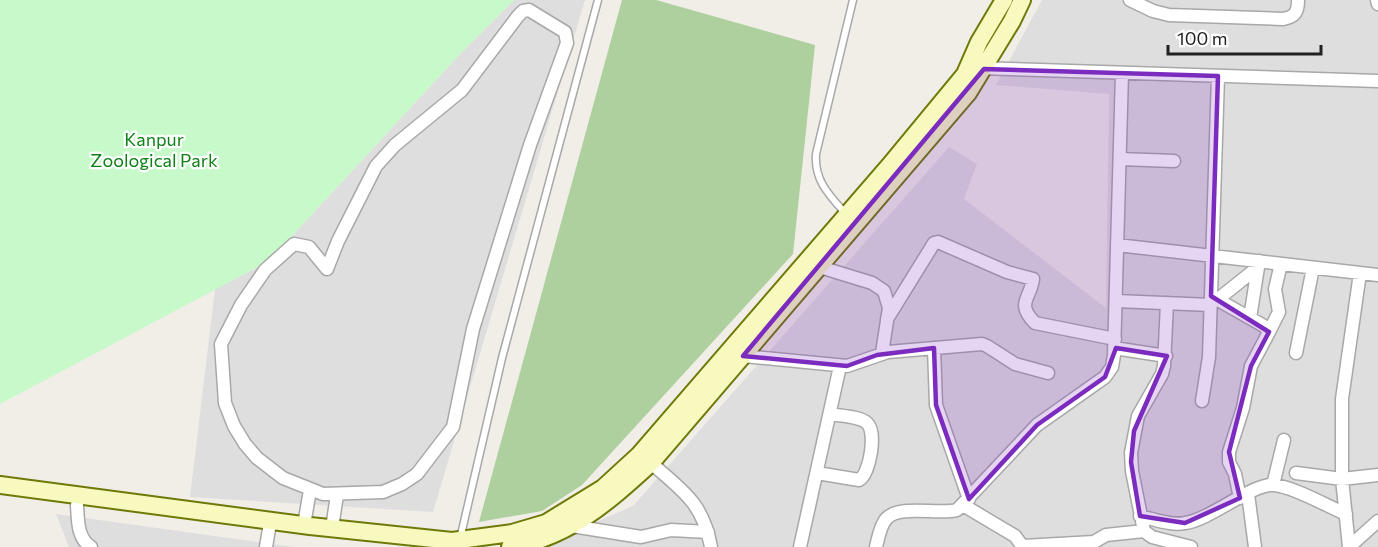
<svg xmlns="http://www.w3.org/2000/svg" width="1378" height="547" font-family="Commissioner,sans-serif">
  <rect width="100%" height="100%" fill="#f1eee8"/>
  <path fill="#dfdede" d="M514,0H585L433,512L190,497L215,289L269,261L461,53Z
    M1042,0H1378V547H538L633,506L949,147L977,164L964,199L1106,308L1109,94L996,85Z
    M56,514L294,547H69Z"/>
  <path fill="#add09e" d="M622,0H656L815,45L793,254L582,485L542,511L479,522Z"/>
  <path fill="#c8f9cb" d="M0,0H514L461,53L269,261L0,404Z"/>
  <g fill="none" stroke-linecap="round" stroke-linejoin="round">
    <defs>
      <path id="lane" d="M845,213C829,195 814,180 816,154L853,0
        M460,539L502,358L598,0"/>
      <path id="street" d="M1130,0L1153,11L1169,15L1283,19C1295,17 1298,12 1298,0
        M1377,0L1378,4
        M529,10L565,32L567,43L530,145L473,329L453,427L417,474L402,484L383,492L323,494L283,478L257,458L245,444L234,426L225,403L221,344L241,305L265,270L294,244L309,247L327,269L338,241L376,166L395,145L462,90L518,16L523,11Z
        M977,68L1378,81
        M1120,159L1174,161
        M1117,245L1378,275
        M820,267L872,283L884,291L889,308L882,353
        M1211,296L1264,326L1269,332L1251,366L1243,408L1229,452V462L1235,474L1240,498
        M1217,300L1257,268
        M1116,301L1211,305
        M1167,303L1164,366L1162,374L1138,416L1131,453L1132,471L1144,531L1152,537L1191,547
        M1250,318L1259,261
        M887,319L934,243L938,242L1007,272L1033,279C1031,298 1015,303 1035,323L1115,339
        M1269,332L1279,312L1275,289L1281,264
        M934,348L936,405L969,499
        M1114,348L1166,356
        M1296,353L1313,268
        M743,356L847,366L888,352L982,344L987,346L1015,364L1048,373
        M1202,401L1209,357L1218,76
        M651,463C683,491 703,503 711,547
        M817,473L859,480C870,474 877,432 867,423C859,416 840,416 830,414
        M1296,473L1342,479L1378,475
        M1273,485L1284,440
        M1248,494L1255,547
        M77,505C78,520 77,538 91,547
        M963,505L1015,536L1023,547
        M1140,516C1154,519 1171,526 1185,523C1210,520 1253,483 1273,485C1292,486 1327,506 1346,514
        M304,525L310,490
        M572,526L641,537L671,530L708,532
        M332,528L337,495
        M1023,546L1094,542L1106,535L1144,531
        M266,547L269,529
        M800,547L840,366
        M876,547C878,539 880,526 886,519C899,504 938,515 957,510L1037,425L1105,377L1112,367L1114,355L1122,73
        M1349,547L1342,479V399L1360,273
        M1349,547L1378,521"/>
      <path id="secondary" d="M0,485L310,526L452,541L512,533L546,523L603,488L639,455L889,166L965,74L979,42L1004,0
        M510,547C569,538 609,501 651,463L968,93L1012,21L1022,0"/>
    </defs>
    <use href="#lane" stroke="#a8a8a8" stroke-width="9"/>
    <use href="#street" stroke="#a8a8a8" stroke-width="15"/>
    <use href="#secondary" stroke="#6e7907" stroke-width="20"/>
    <use href="#lane" stroke="#fff" stroke-width="6"/>
    <use href="#street" stroke="#fff" stroke-width="12"/>
    <use href="#secondary" stroke="#f7f9bf" stroke-width="16"/>
  </g>
  <path fill="#7b2cbf" fill-opacity="0.2" stroke="#7b2cbf" stroke-width="4.5" stroke-linejoin="round" d="M984,69L1218,76L1211,296L1269,332L1251,366L1229,452L1240,498L1185,523L1140,516L1131,462L1134,431L1167,356L1116,348L1105,377L1037,425L969,499L936,405L934,348L877,355L847,366L743,356Z"/>
  <g text-anchor="middle" stroke-width="4.5" stroke-linejoin="round" paint-order="stroke">
    <g font-size="18" fill="#0e8016" stroke="#fff">
      <text x="154" y="146">Kanpur<tspan x="154" dy="21">Zoological Park</tspan></text>
    </g>
  </g>
  <path d="M1168 45v9h153v-9" fill="none" stroke="#212121" stroke-width="3"/>
  <text x="1177" y="45" font-size="18" fill="#212121" stroke="#ffffff" stroke-width="4.5" paint-order="stroke">100 m</text>
</svg>
